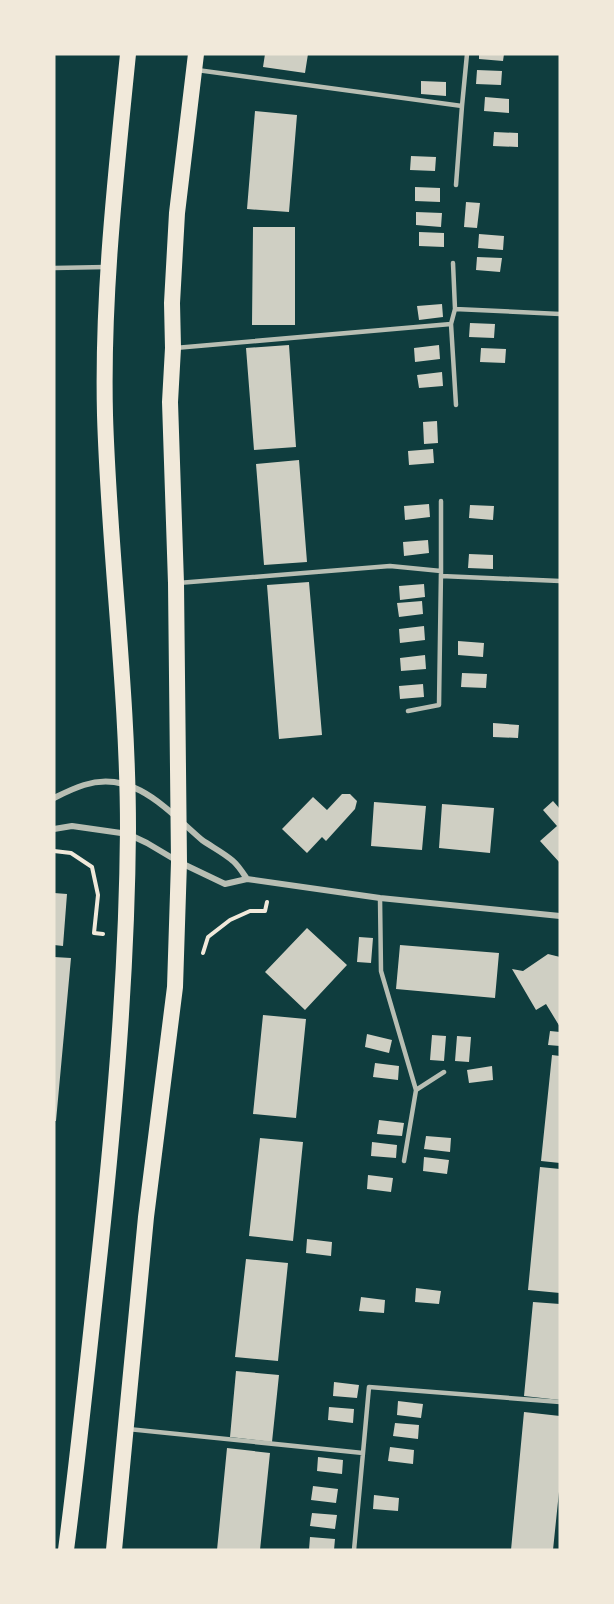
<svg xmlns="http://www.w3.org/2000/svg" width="614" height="1604" font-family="'PT Sans',sans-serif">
  <rect width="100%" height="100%" fill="#0f3d3e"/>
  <path fill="#cfcfc3" d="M265,54H308L305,73L263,67Z
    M479,54H504L503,61L479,59Z
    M477,70L502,71L501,85L476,84Z
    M421,81L446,82V96L421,94Z
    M485,97L509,99V113L484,111Z
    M255,111L297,115L289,212L247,209Z
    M494,132L518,133V147L493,146Z
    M411,156L436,157L435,171L410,170Z
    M415,187L440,188V202L415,201Z
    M466,202L480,203L477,228L464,227Z
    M416,212L442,213L441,227L416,225Z
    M253,227H295V325H252Z
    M419,232L444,233V247L419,246Z
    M479,234L504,236L503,250L478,248Z
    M477,257L502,258L500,272L476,270Z
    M442,304L443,317L419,320L417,306Z
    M470,323L495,324L494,338L469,337Z
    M289,345L296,447L254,450L246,348Z
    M439,345L440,359L415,362L414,348Z
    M481,348L506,349L505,363L480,362Z
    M442,372L443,386L419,388L417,375Z
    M437,421L438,443L424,444L423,422Z
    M433,449L434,463L409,465L408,451Z
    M299,460L307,562L264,565L256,464Z
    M429,504L430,517L405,520L404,506Z
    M470,505L494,506L493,520L469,518Z
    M428,540L429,553L404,556L403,542Z
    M469,554L493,555V569L468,568Z
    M309,582L322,735L279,739L267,585Z
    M424,584L425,597L400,600L399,586Z
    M422,601L423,614L399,617L397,603Z
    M424,626L425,640L400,643L399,629Z
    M458,641L484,643L483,657L458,655Z
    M425,655L426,669L401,671L400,658Z
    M462,673L487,674L486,688L461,687Z
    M423,684L424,697L400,699L399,686Z
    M493,723L519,725L518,738L493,737Z
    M342,794H350L357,801L355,809L326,841L322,837L307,853L282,829L313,797L327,810Z
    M553,801L560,809V863L540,841L557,826L543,810Z
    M374,802L426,806L422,850L371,846Z
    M442,804L494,808L490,853L439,848Z
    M54,893L67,894L63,946L54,945Z
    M307,928L347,965L305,1010L265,972Z
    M359,937L373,938L371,963L357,962Z
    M400,945L499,953L495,998L396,989Z
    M548,954L560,957V1027L546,1004L536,1010L512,969L523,971Z
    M54,957L71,958L56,1121H54Z
    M263,1015L306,1019L296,1118L253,1114Z
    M550,1031L560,1032V1046L548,1045Z
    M367,1034L392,1040L389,1053L365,1047Z
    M432,1035L446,1036L444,1061L430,1060Z
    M457,1036L471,1037L469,1062L455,1061Z
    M552,1055L560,1056V1163L541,1161Z
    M375,1063L399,1066L398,1080L373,1077Z
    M492,1066L493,1080L469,1083L467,1070Z
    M379,1120L404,1123L402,1136L377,1134Z
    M426,1136L451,1138L450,1152L424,1149Z
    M260,1138L303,1142L293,1241L249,1236Z
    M372,1142L397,1145L396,1158L371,1156Z
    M424,1157L449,1160L447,1174L423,1171Z
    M540,1167L560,1169V1293L528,1290Z
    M368,1175L393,1178L391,1192L367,1189Z
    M307,1239L332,1242L331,1256L306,1253Z
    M246,1259L288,1263L278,1361L235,1357Z
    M416,1288L441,1291L439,1304L415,1302Z
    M361,1297L385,1300L384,1313L359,1311Z
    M533,1302L560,1304V1400L524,1396Z
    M236,1371L279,1375L272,1442L230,1437Z
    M334,1382L359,1385L357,1398L333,1396Z
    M398,1401L423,1404L421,1418L397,1415Z
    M329,1407L354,1409L353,1423L328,1420Z
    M524,1412L560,1416V1482L553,1550H511Z
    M395,1423L419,1425L418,1439L393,1436Z
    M390,1447L414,1450L413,1464L388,1461Z
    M227,1448L270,1453L260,1550H217Z
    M318,1457L343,1460L342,1474L317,1471Z
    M313,1486L338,1489L336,1503L311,1500Z
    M374,1495L399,1498L398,1511L373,1509Z
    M312,1513L337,1515L335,1529L310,1526Z
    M310,1537L335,1539L334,1550H309Z"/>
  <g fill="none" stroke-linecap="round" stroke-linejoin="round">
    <path stroke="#f1e9da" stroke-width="4" d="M54,851L71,853L92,867L98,895L94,933L103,934
      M203,953L208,937L230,920L250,911H265L267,902"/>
    <path stroke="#b8beb3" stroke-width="4.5" d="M197,70L462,106L467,54
      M456,185L462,106
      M453,263L455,309
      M54,268L106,267
      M451,324L455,309L560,314
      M175,348L451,324L456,405
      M441,501V571
      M441,576L560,581
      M178,583L390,566L441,571L439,705L408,711
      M380,898L381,971L416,1090L404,1161
      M416,1090L444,1072
      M128,1429L363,1453L369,1387L560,1402
      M354,1550L363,1453"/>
    <path stroke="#b8beb3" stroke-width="6" d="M54,798C64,793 74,788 84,785C134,769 168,811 202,840C212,847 224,853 233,861C238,865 243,873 247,879
      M54,829L72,826L128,834L147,843L179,862L225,884L247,879L380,898L560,916"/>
    <path stroke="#f1e9da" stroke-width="16" d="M66,1550C79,1450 89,1350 100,1250C115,1110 127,970 128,829C128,691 109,553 105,415C102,294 116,174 128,54
      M114,1550L146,1217L175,987L179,862L176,583L170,402L173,348L172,303L177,213L196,54"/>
  </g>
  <rect width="614" height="1604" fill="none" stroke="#f1e9da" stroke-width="111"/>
</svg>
